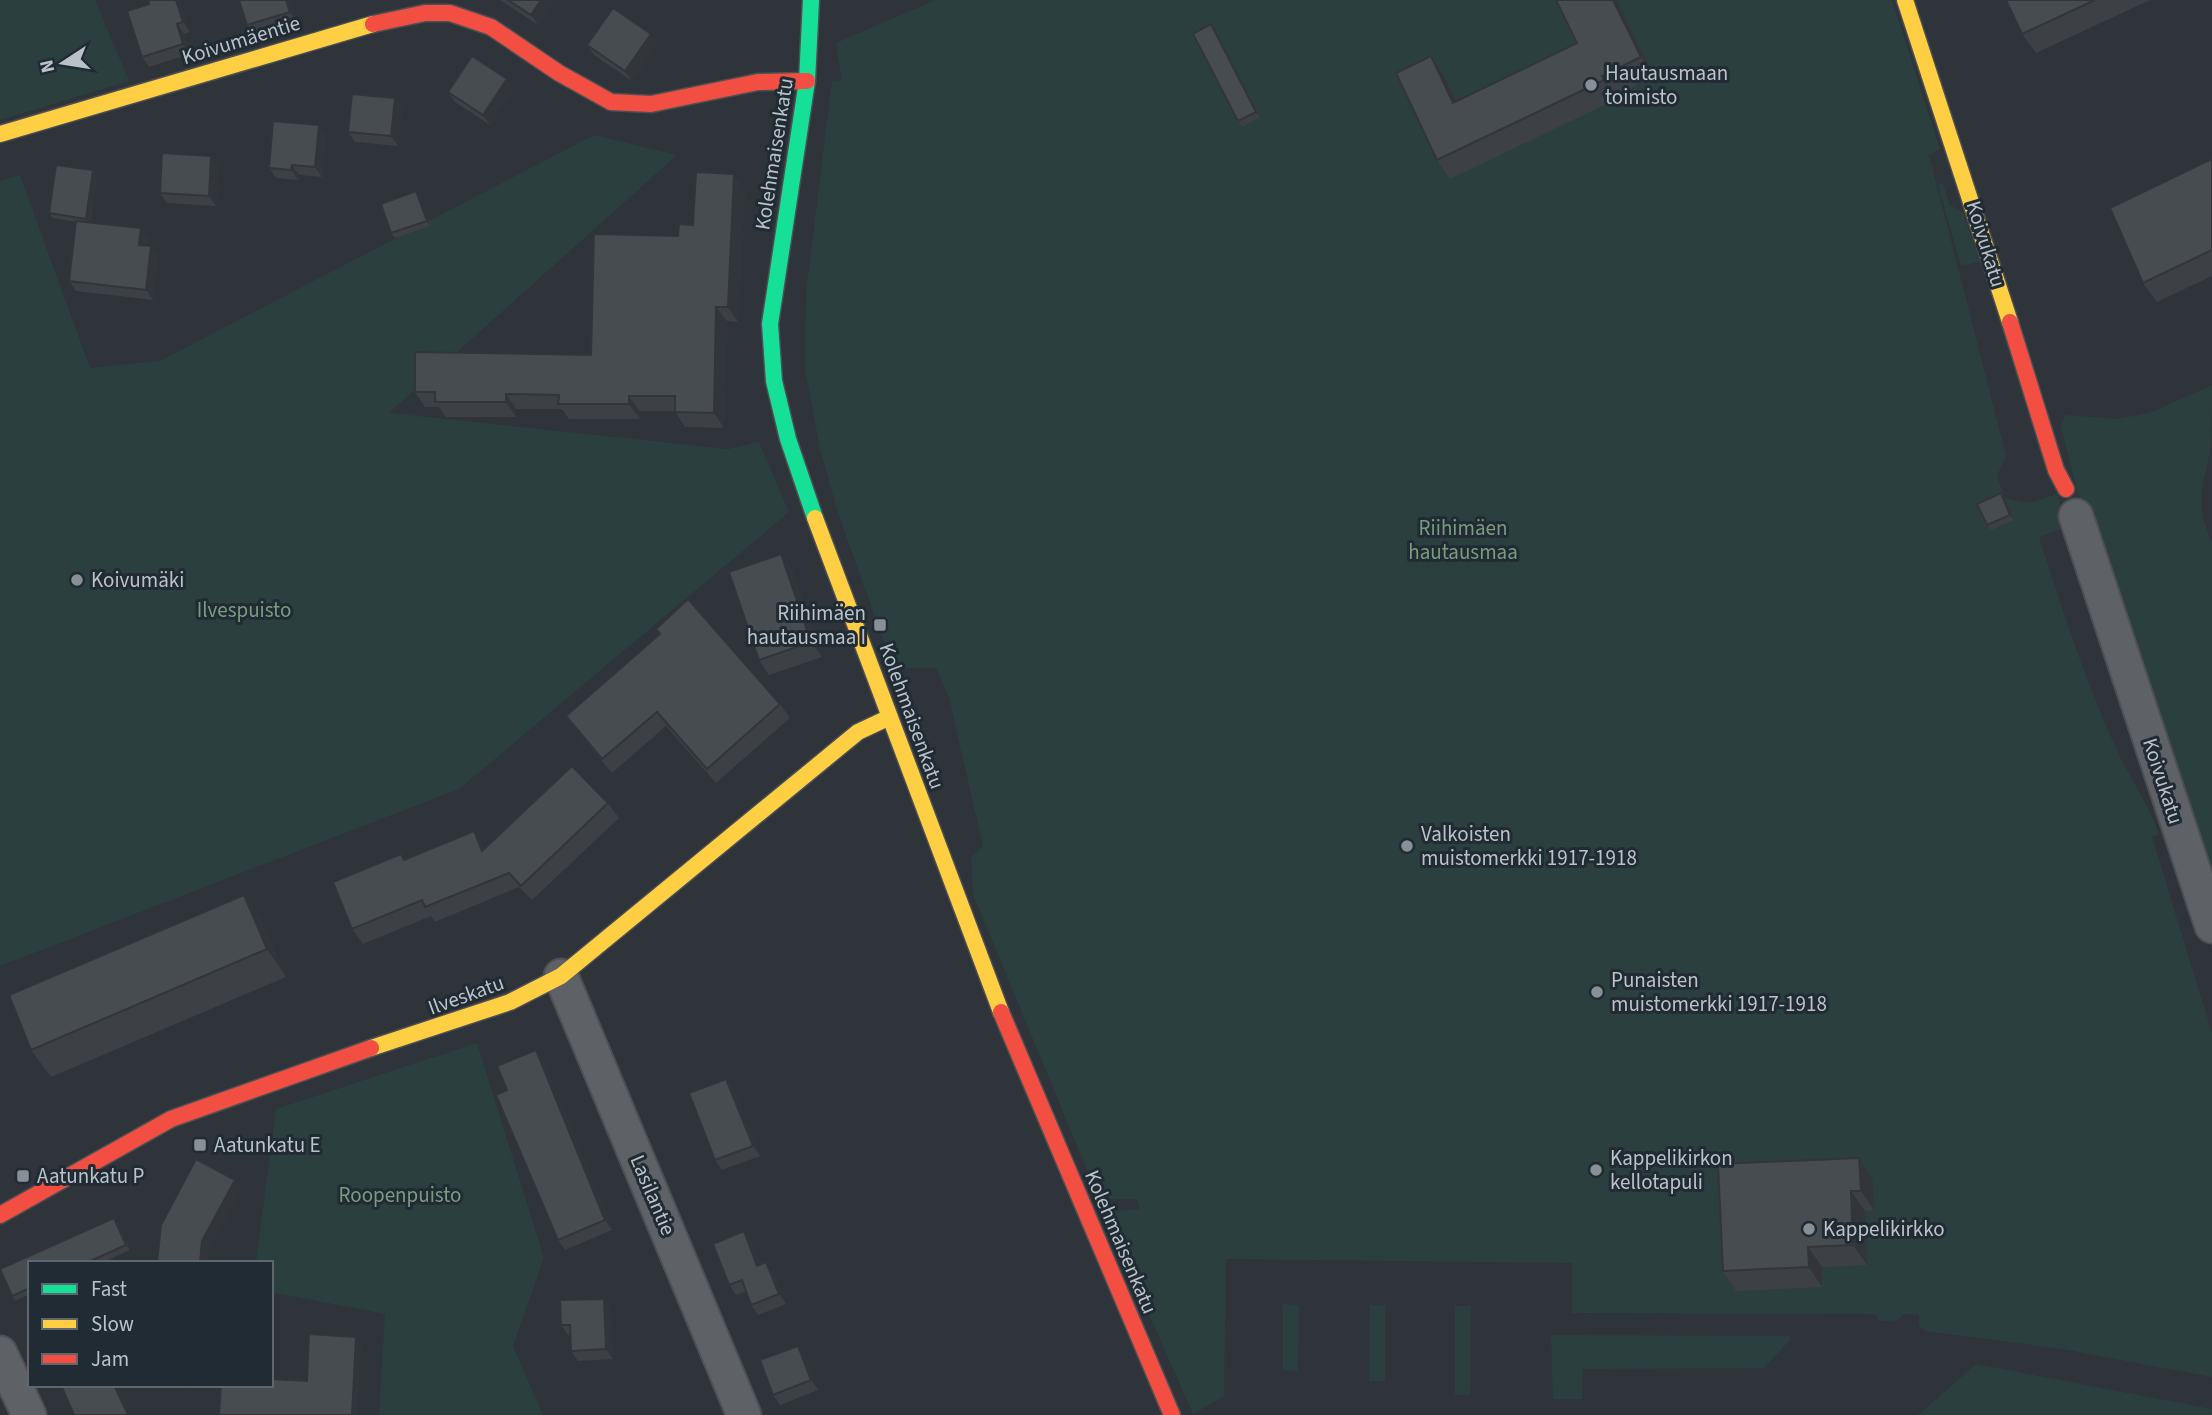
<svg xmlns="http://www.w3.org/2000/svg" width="2212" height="1415" font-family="'Source Sans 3',sans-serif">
  <rect width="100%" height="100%" fill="#2e3439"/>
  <path fill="#2c3f3f" d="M0,0H95L129,81L0,120Z
    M936,0H1892L1940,149L1929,155L2006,455L1997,476L2005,498L2028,503L2057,494L2068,527L2039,537C2062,610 2086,682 2118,753C2131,780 2149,805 2159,834L2152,837L2212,1033V1377L2062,1349L1925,1331L1919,1325V1315L1904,1314C1898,1323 1888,1321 1878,1321L1876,1314L1572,1313V1263L1226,1259L1224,1396L1193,1414L1104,1212L1140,1209L1137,1199H1099L973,894L971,858L983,846L949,698L936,668H904L891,662L838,513L820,449L805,369L806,293L832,81L842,80L836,43Z
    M594,135L677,155L389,413L728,449L759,442L789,512L459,789L0,966V181L20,175L90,368L160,361Z
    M1943,183L1949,204L1963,213L1980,262L1961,266L1938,185Z
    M2212,385C2212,405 2212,427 2211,446C2204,487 2193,501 2212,542V889L2076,487L2061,427L2065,415L2118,419L2152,412Z
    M477,1043L544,1258L513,1346L543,1415H379L385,1314L271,1292V1263H256L276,1109Z
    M1283,1304L1299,1305L1298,1371L1283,1370Z
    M1370,1305L1385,1306V1381H1369Z
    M1455,1306H1471L1470,1395H1455Z
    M1551,1335L1789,1336L1792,1338L1764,1368L1582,1369V1399H1553Z
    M1976,1364L2212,1409V1415H1918Z"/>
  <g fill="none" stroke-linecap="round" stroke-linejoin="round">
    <defs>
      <path id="street" d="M2076,516L2212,926
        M561,976L744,1415
        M0,1353L29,1415"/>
      <path id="fast" d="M811,0L807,81L770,324L774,381L788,439L815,518"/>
      <path id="slow" d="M1905,0L2010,322
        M0,134L373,24
        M815,518L1001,1012
        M371,1048L510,1002L561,976L858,732L890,717"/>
      <path id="jam" d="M373,24L425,13H450L491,27L559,73L611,102L651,104L758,82L807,81
        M2010,322L2056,470L2066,489
        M1001,1012L1172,1415
        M0,1215L171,1119L371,1048"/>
    </defs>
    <use href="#street" stroke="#4c5054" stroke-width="37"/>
    <use href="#fast" stroke="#4c5054" stroke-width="19"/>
    <use href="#slow" stroke="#4c5054" stroke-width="19"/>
    <use href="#jam" stroke="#4c5054" stroke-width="19"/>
    <use href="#street" stroke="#5e6267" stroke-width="33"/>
    <use href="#fast" stroke="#16e098" stroke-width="16"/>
    <use href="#slow" stroke="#ffcf43" stroke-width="16"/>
    <use href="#jam" stroke="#f24e42" stroke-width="16"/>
  </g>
  <path fill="#3d4146" d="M179,0L190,32L184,34L190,54L149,67L142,57Z
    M239,0H290L297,22L254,35L247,25Z
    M500,0H554L538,25Z
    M1617,0L1654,77L1615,95L1617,99L1450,179L1437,160L1444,76L1456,101L1577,43Z
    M2006,0H2150L2036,53L2022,34Z
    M1215,29L1260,117L1242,127L1238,121Z
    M658,44L632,81L594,55L587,45Z
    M514,89L490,125L455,102L448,92Z
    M402,108L398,146L355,142L348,132Z
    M326,135L322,177L299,175L298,180L276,178L269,168Z
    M211,156L218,166L216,206L167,203L160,193Z
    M2212,159V276L2157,302L2143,283Z
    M93,170L97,175L90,222L141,228L148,238L147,246H151L158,256L153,300L76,291L69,281L76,222L53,218L49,213Z
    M745,189L738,322L727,321L724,428L685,427L675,411H640V419H569L562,409H516V417H446L439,407H425L415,392L591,355L678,236Z
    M419,196L430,226L395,238L391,233Z
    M2005,498L2014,520L1991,530L1987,525Z
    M781,554L792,569L822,657L769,675L759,660Z
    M656,629L780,704L790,718L716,783L666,726L612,773L576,730L566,716L660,635Z
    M608,803L619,818L532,900L519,887L435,922L431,916L363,944L352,929L405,860L474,831L485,848Z
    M244,895L263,923L286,977L51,1077L31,1050Z
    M543,1060L612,1230L565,1250L558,1240L507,1090Z
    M726,1079L733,1089L760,1156L722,1170L715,1160Z
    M1859,1158L1873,1178L1874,1210L1865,1211L1867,1265L1822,1267V1287L1736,1291L1723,1271Z
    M114,1218L118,1223L130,1250L101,1263H30V1294L15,1301L12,1296L0,1269Z
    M751,1241L760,1265L773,1272L786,1304L758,1315L751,1305L746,1291L736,1295L729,1285Z
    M604,1299L611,1309L613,1359L578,1361L571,1351L570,1335H568L561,1325Z
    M798,1346L805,1356L818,1390L780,1405L773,1395Z
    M186,1385H196L188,1389Z"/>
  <path fill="#323539" d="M176,0H179L190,32L183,22Z
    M286,0H290L297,22L290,12Z
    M541,0H554L538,25L531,15Z
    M1613,0H1617L1654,77L1641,57Z
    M177,24L184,34L190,54L183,44Z
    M1211,24L1215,29L1260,117L1256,112Z
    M651,34L658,44L632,81L625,71Z
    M1431,56L1444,76L1466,122L1453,103Z
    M1602,76L1615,95L1617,99L1604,80Z
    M507,79L514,89L490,125L483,115Z
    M395,98L402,108L398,146L391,136Z
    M319,125L326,135L322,177L315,167Z
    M211,156L218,166L216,206L209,196Z
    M292,165L299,175L298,180L291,170Z
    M93,170L97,175L89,224L86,219Z
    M734,174L745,189L738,322L728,307Z
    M416,191L419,196L430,226L427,221Z
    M141,228L148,238L146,255L139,245Z
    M151,246L158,256L153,300L146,290Z
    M716,307L727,321L724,428L714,413Z
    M506,394L516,409V417L506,402Z
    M629,396L640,411V419L629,404Z
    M2001,493L2005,498L2014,520L2010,515Z
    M781,554L792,569L822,657L811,642Z
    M474,831L484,846L492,866L482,851Z
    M244,895L263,923L286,977L267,949Z
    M536,1050L543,1060L612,1230L605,1220Z
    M726,1079L733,1089L760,1156L753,1146Z
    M1859,1158L1873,1178L1874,1210L1861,1191Z
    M235,1180L242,1190L209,1251L208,1263H200L202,1241Z
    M1851,1191L1865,1211L1867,1265L1853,1245Z
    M114,1218L118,1223L130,1250L126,1245Z
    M744,1231L751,1241L764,1276L757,1266Z
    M1808,1247L1822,1267V1287L1809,1267Z
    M766,1262L773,1272L786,1304L779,1294Z
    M604,1299L611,1309L613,1359L606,1349Z
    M356,1337L362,1346L358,1415H352Z
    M798,1346L805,1356L818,1390L811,1380Z
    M114,1385H117L130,1415H128Z"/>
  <path fill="#474c51" stroke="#323539" stroke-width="2" d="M148,0H176L183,22L177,24L183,44L142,57L127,11L149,4Z
    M239,0H286L290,12L247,25Z
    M508,0H541L531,15Z
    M1556,0H1613L1641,57L1602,76L1604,80L1437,160L1396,73L1431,56L1453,103L1577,43Z
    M2006,0H2095L2022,34Z
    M613,8L651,34L625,71L587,45Z
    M1211,24L1256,112L1238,121L1193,34Z
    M472,56L507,79L483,115L448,92Z
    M352,94L395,98L391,136L348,132Z
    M273,121L319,125L315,167L292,165L291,170L269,168Z
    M162,153L211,156L209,196L160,193Z
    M2212,159V250L2143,283L2110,208Z
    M56,165L93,170L86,219L49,213Z
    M696,172L734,174L728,307H716L714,413L675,412V396H629V404H558L559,395L506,394V402H435V392H415V352L591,355L594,234L678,236L679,224L693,225Z
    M416,191L427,221L391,233L381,204Z
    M76,221L141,228L139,245L151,246L146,290L69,281Z
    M2001,493L2010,515L1987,525L1977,504Z
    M781,554L811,642L759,660L729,572Z
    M688,599L780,704L707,769L657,712L602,759L566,716L660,634L656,629Z
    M572,766L608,803L521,886L509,873L425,907L422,900L352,929L333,882L401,854L404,860L474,831L482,851Z
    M244,895L267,949L31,1050L9,995Z
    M536,1050L605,1220L558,1240L496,1095L507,1090L497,1066Z
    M726,1079L753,1146L715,1160L689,1093Z
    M1859,1158L1861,1191H1851L1853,1245L1808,1247L1809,1267L1723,1271L1718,1164Z
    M196,1159L235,1180L202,1241L200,1263H157L161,1225Z
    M114,1218L126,1245L86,1263H30V1288L12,1296L0,1269Z
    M744,1231L757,1266L766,1262L779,1294L751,1305L742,1280L729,1285L713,1244Z
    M604,1299L606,1349L571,1351L570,1325H561L560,1300Z
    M309,1334L356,1337L352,1415H219L221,1385H271V1379L307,1381Z
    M798,1346L811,1380L773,1395L760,1360Z
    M61,1385H114L128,1415H74Z"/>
  <g fill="#889097" stroke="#212b34" stroke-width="2.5">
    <circle cx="1591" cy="85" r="7"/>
    <circle cx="77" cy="580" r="7"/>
    <rect x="873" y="618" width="14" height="14" rx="3.5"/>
    <circle cx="1407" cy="846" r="7"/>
    <circle cx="1597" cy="992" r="7"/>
    <rect x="193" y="1138" width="14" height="14" rx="3.5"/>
    <circle cx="1596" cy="1170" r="7"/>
    <rect x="16" y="1169" width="14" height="14" rx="3.5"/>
    <circle cx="1809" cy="1229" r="7"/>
  </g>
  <g text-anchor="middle" stroke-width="6" stroke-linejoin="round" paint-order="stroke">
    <g font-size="21" fill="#b9c1c9" stroke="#212b34">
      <text transform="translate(241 40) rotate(-17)" y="7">Koivumäentie</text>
      <text transform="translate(774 154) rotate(-81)" y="7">Kolehmaisenkatu</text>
      <text transform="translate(1986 244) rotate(73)" y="7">Koivukatu</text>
      <text transform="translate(912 716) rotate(70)" y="7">Kolehmaisenkatu</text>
      <text transform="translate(2163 781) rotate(72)" y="7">Koivukatu</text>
      <text transform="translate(466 995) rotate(-20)" y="7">Ilveskatu</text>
      <text transform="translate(653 1195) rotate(67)" y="7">Lasilantie</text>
      <text transform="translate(1121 1242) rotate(67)" y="7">Kolehmaisenkatu</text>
    </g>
    <g font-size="21" fill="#b9c1c9" stroke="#212b34" text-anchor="start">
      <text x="1605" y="80">Hautausmaan<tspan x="1605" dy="24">toimisto</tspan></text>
      <text x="91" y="587">Koivumäki</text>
      <text x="866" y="620" text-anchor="end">Riihimäen<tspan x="866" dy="24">hautausmaa I</tspan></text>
      <text x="1421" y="841">Valkoisten<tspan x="1421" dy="24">muistomerkki 1917-1918</tspan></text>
      <text x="1611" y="987">Punaisten<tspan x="1611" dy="24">muistomerkki 1917-1918</tspan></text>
      <text x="214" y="1152">Aatunkatu E</text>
      <text x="1610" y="1165">Kappelikirkon<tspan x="1610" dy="24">kellotapuli</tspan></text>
      <text x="37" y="1183">Aatunkatu P</text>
      <text x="1823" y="1236">Kappelikirkko</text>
    </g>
    <g font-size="21" fill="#7a9c7e" stroke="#212b34">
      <text x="1463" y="535">Riihimäen<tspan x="1463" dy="24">hautausmaa</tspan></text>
      <text x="244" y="617">Ilvespuisto</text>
      <text x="400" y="1202">Roopenpuisto</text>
    </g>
  </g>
  <rect x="28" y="1261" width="245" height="126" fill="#212b34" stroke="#5e6770" stroke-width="2"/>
  <rect x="42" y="1284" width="35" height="10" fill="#16e098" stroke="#5e6770" stroke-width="2"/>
  <text x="91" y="1296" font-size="21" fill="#b9c1c9">Fast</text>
  <rect x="42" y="1319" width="35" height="10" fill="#ffcf43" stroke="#5e6770" stroke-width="2"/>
  <text x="91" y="1331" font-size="21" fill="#b9c1c9">Slow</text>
  <rect x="42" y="1354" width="35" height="10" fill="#f24e42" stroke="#5e6770" stroke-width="2"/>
  <text x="91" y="1366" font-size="21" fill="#b9c1c9">Jam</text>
  <g transform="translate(63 63) rotate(258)" stroke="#212b34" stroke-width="5" paint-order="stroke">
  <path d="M0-5L12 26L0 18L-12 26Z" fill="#b9c1c9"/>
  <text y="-10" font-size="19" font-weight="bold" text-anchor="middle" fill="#b9c1c9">N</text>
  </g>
</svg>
